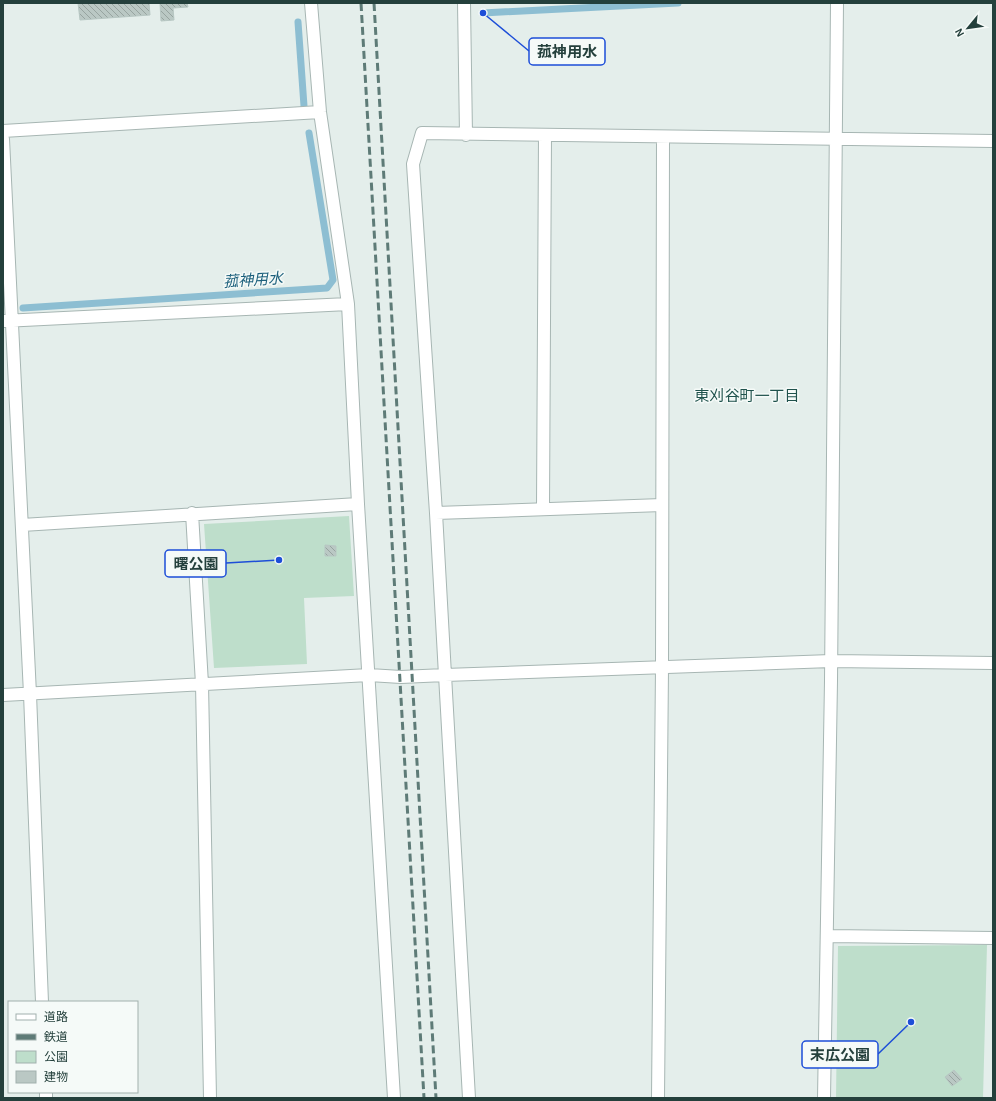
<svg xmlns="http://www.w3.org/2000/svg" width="996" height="1101" font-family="'Alegreya Sans','Noto Sans JP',sans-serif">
  <defs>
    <pattern id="building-back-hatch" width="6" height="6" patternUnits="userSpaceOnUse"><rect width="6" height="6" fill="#bac8c4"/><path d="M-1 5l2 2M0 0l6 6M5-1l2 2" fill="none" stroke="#97a4a0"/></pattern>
  </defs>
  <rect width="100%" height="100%" fill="#e4eeeb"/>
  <path fill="#bedecb" d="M349,516L354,596L304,598L307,664L214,668L204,524Z
    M987,945L983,1098H836L838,946Z"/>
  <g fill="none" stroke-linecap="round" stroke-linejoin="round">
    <path stroke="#8dbed2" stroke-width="7" d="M483,13L678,3
      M298,22L304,106
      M23,308L327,288L333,280L309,133"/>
  </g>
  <path fill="url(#building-back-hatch)" stroke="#b7c7c3" d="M78,3H149L150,15L80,20Z
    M160,3H187L188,7L173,8L174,20L161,21Z
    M325,545L336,546V556H325Z
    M954,1070L962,1079L952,1086L945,1077Z"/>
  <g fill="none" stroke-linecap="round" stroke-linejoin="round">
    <defs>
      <path id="street" d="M311,3L320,112L348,304L358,504L394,1098
        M464,3L466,135
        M3,131L320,112
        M3,139L30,694L42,1002
        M993,141L422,133L413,164L436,513L445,675L831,661L993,663
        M3,321L348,304
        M543,509L545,135
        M192,513L202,684L210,1098
        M436,513L662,505
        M22,525L358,504
        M3,695L369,675L401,677L445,675L469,1098
        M828,936L993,938
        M46,1092V1098
        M658,1098L662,668L663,137
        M824,1098L831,681L837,3"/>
    </defs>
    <use href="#street" stroke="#a7b6b3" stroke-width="14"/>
    <use href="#street" stroke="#fff" stroke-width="12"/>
    <path stroke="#5e7b77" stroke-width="3" stroke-dasharray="8 4" stroke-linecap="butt" d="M361,3L424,1098
      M374,3L436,1098"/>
  </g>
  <g text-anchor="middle" stroke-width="3" stroke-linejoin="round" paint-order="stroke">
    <g font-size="15" font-style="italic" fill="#1d607c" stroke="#f5faf8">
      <text transform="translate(253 280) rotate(-4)" y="5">菰神用水</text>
    </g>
    <g font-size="15" fill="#1f524c" stroke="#f5faf8">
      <text x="747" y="401">東刈谷町一丁目</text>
    </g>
  </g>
  <path fill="none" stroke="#1d4ed8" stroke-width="1.5" d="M483 13L529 51M279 560L226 563M911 1022L878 1054"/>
  <g fill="#1d4ed8" stroke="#f5faf8" stroke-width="1.5">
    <circle cx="483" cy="13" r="4"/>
    <circle cx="279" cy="560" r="4"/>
    <circle cx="911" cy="1022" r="4"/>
  </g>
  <g fill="#f5faf8" stroke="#1d4ed8" stroke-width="1.5">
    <rect x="529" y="38" width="76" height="27" rx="4"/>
    <rect x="165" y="550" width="61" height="27" rx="4"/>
    <rect x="802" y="1041" width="76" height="27" rx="4"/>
  </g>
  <g font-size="15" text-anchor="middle" font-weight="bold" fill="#24403c">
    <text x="567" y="57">菰神用水</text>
    <text x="196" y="569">曙公園</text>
    <text x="840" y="1060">末広公園</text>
  </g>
  <rect width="996" height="1101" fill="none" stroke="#24403c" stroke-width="8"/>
  <rect x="8" y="1001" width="130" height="92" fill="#f5faf8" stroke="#a1b0ad"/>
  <rect x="16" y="1014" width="20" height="6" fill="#ffffff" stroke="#a1b0ad"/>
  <text x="44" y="1021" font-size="12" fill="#24403c">道路</text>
  <rect x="16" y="1034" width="20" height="6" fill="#5e7b77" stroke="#a1b0ad"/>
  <text x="44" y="1041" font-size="12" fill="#24403c">鉄道</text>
  <rect x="16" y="1051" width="20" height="12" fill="#bedecb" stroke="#a1b0ad"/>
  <text x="44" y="1061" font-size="12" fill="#24403c">公園</text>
  <rect x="16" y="1071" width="20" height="12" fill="#bac8c4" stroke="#a1b0ad"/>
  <text x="44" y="1081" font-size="12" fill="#24403c">建物</text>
  <g transform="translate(968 28) rotate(241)" stroke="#f5faf8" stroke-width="3" paint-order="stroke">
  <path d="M0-3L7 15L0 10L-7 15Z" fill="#24403c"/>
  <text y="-6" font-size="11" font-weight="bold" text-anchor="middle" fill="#24403c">N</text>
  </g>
</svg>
